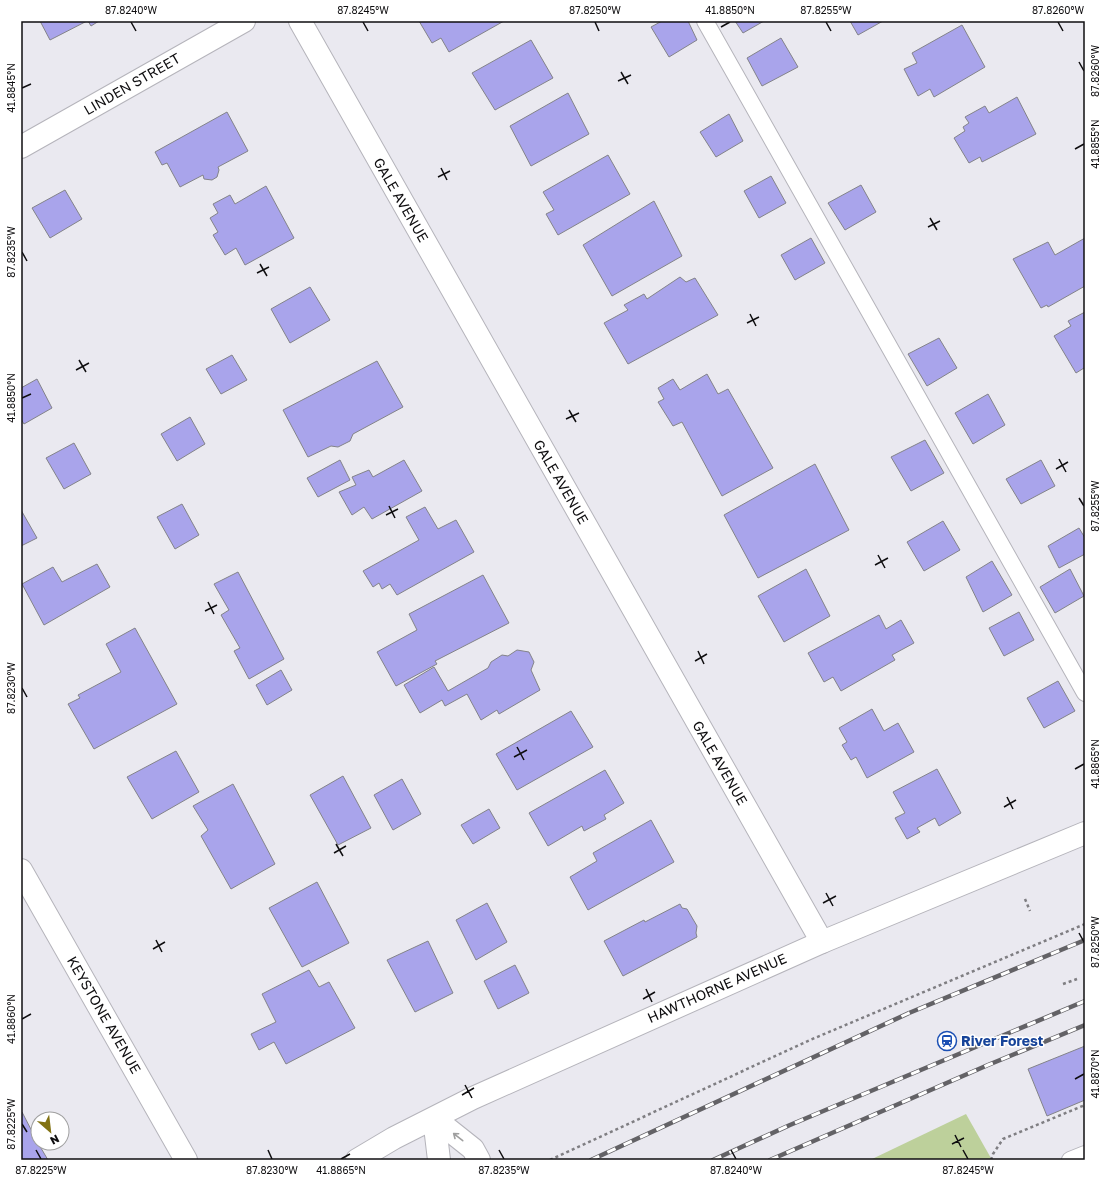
<svg xmlns="http://www.w3.org/2000/svg" width="1106" height="1181" font-family="'Golos Text',sans-serif">
  <rect width="100%" height="100%" fill="#eae9f0"/>
  <path fill="#bdd09b" d="M966,1114L992,1160H870Z"/>
  <path fill="#a9a4eb" stroke="#838389" d="M40,21H87L50,40Z
    M88,21H99L91,26Z
    M419,21H504L449,52L441,38L432,43Z
    M662,21H688L697,40L669,57L651,27Z
    M735,21H764L743,33Z
    M850,21H883L858,35Z
    M962,25L985,67L934,97L930,89L918,96L904,69L917,63L912,53Z
    M781,38L798,67L762,86L747,58Z
    M531,40L553,78L495,110L472,73Z
    M568,93L589,134L531,166L510,126Z
    M1017,97L1036,134L982,162L980,157L969,163L954,138L965,131L963,127L969,123L965,117L985,106L989,113Z
    M227,112L248,151L218,167L219,170L217,177L212,180L204,179L203,175L180,187L167,163L162,165L155,152Z
    M729,114L743,141L716,157L700,132Z
    M608,155L630,194L558,235L546,214L554,210L543,192Z
    M771,176L786,203L759,218L744,191Z
    M861,185L876,212L845,230L828,203Z
    M266,186L294,238L245,265L236,248L225,255L213,235L218,232L210,218L218,213L213,204L230,195L235,204Z
    M65,190L82,219L50,238L32,208Z
    M654,201L682,256L612,296L583,245Z
    M811,238L825,263L795,280L781,255Z
    M1085,238V286L1048,307L1047,305L1041,308L1013,259L1048,242L1055,255Z
    M680,277L686,282L695,278L718,315L628,364L604,323L628,310L624,305L644,294L647,299Z
    M310,287L330,320L290,343L271,309Z
    M1085,312V370L1084,368L1076,373L1054,336L1071,326L1068,321Z
    M939,338L957,368L927,386L908,354Z
    M232,355L247,380L221,394L206,369Z
    M377,361L403,407L353,434L350,441L338,447L331,446L308,457L283,410Z
    M707,374L718,394L728,389L773,468L722,496L682,422L673,426L658,402L664,399L658,388L673,379L680,390Z
    M37,379L52,408L24,424L21,419V388Z
    M988,394L1005,425L973,444L955,413Z
    M190,417L205,444L177,461L161,434Z
    M925,440L944,473L911,491L891,457Z
    M74,443L91,474L64,489L46,458Z
    M340,460L350,480L318,497L307,478Z
    M404,460L422,491L372,519L364,507L352,515L339,492L356,485L352,477L369,470L373,477Z
    M1041,460L1055,486L1021,504L1006,479Z
    M815,464L849,530L758,578L724,515Z
    M182,504L199,535L175,549L157,517Z
    M425,507L438,529L456,520L474,552L397,595L390,584L382,589L379,583L373,587L363,571L419,540L406,517Z
    M21,510L37,538L21,546Z
    M943,521L960,550L924,571L907,542Z
    M1079,528L1085,538V554L1059,568L1048,546Z
    M992,561L1012,595L983,612L966,577Z
    M97,564L110,587L44,625L22,584L53,567L62,582Z
    M806,569L830,616L784,642L758,596Z
    M1070,569L1084,596L1055,613L1040,587Z
    M238,572L284,659L249,679L234,651L240,648L221,615L229,610L214,584Z
    M483,575L509,623L435,661L437,664L396,686L377,652L417,630L409,614Z
    M1019,612L1034,640L1004,656L989,628Z
    M879,615L886,629L901,620L914,643L892,655L895,660L841,691L833,677L824,682L808,653Z
    M135,628L177,704L94,749L68,704L80,698L78,695L121,672L106,644Z
    M517,650L529,652L534,662L531,670L540,690L499,714L497,710L481,720L467,694L445,706L442,700L420,713L404,685L434,667L448,691L488,668L491,662L502,655L508,656Z
    M281,670L292,690L267,705L256,685Z
    M1058,681L1075,711L1044,728L1027,698Z
    M872,709L884,731L898,723L914,752L867,778L856,757L851,760L842,745L847,742L839,728Z
    M571,711L593,747L517,790L496,754Z
    M176,751L199,792L152,819L127,777Z
    M937,769L961,813L939,826L935,818L917,828L920,832L907,839L895,818L905,813L893,792Z
    M605,770L624,803L604,815L606,819L584,831L582,826L548,846L529,813Z
    M343,776L371,828L338,845L310,795Z
    M402,779L421,814L393,830L374,795Z
    M233,784L275,864L231,889L201,836L208,830L193,806Z
    M489,809L500,828L473,844L461,825Z
    M651,820L674,862L588,910L570,877L597,861L593,853Z
    M317,882L349,943L302,967L269,908Z
    M487,903L507,942L476,960L456,920Z
    M680,904L682,908L687,909L697,926L696,933L697,937L623,976L604,941L644,920L645,922Z
    M428,941L453,993L415,1012L387,960Z
    M515,965L529,993L498,1009L484,981Z
    M309,970L319,987L329,982L355,1028L286,1064L274,1042L259,1050L251,1034L276,1022L262,994Z
    M1085,1046V1100L1047,1116L1028,1069Z
    M22,1112L38,1143L48,1160H21V1113Z"/>
  <g fill="none" stroke-linecap="round" stroke-linejoin="round">
    <defs>
      <path id="service" d="M705,21L1085,693
        M1070,1160L1085,1154"/>
      <path id="minor" d="M300,21L822,942
        M21,147L244,21
        M21,870L186,1160"/>
      <path id="tertiary" d="M434,1118L473,1149L479,1160
        M434,1118L439,1160
        M357,1160L394,1138L473,1098L822,942L1085,833"/>
    </defs>
    <use href="#service" stroke="#b5b4bb" stroke-width="18"/>
    <use href="#minor" stroke="#b5b4bb" stroke-width="24"/>
    <use href="#tertiary" stroke="#b5b4bb" stroke-width="24"/>
    <path stroke="#7f7e82" stroke-width="2.5" stroke-dasharray="3 3" stroke-linecap="butt" d="M1025,899L1030,911
      M1063,984L1077,979
      M550,1160L810,1040L1085,924
      M991,1160L993,1154L1003,1139L1085,1105"/>
    <use href="#service" stroke="#fff" stroke-width="16"/>
    <use href="#minor" stroke="#fff" stroke-width="22"/>
    <use href="#tertiary" stroke="#fff" stroke-width="22"/>
    <defs>
      <path id="rail" d="M591,1160L909,1013L1085,940
        M713,1160L790,1125L1085,1001
        M770,1160L988,1065L1085,1025"/>
    </defs>
    <use href="#rail" stroke="#636266" stroke-width="4.5"/>
    <use href="#rail" stroke="#fff" stroke-width="3" stroke-dasharray="9" stroke-linecap="butt"/>
  </g>
  <defs><path id="oneway-shaft" d="M-6 0H5M1.5-3L5.5 0L1.5 3" fill="none" stroke-width="1.6" stroke-linecap="round" stroke-linejoin="round"/></defs>
  <use stroke="#9f9f9f" href="#oneway-shaft" transform="translate(458 1137) rotate(-142)"/>
  <path fill="none" stroke="#0f0e10" stroke-width="1.5" d="M131,22L136,31M363,22L368,31M595,22L599,31M826,22L831,31M1058,22L1063,31M721,27L730,22M1079,62L1084,71M621,72L628,84M618,81L631,75M22,88L31,84M1075,149L1084,144M441,168L447,180M438,177L450,171M930,218L937,230M928,227L940,221M22,252L27,261M260,264L267,276M257,273L269,267M750,314L756,326M747,323L759,317M79,360L86,372M76,370L89,363M22,398L31,394M569,410L576,422M566,419L579,413M1059,459L1066,472M1056,469L1068,462M1079,498L1084,506M389,506L395,518M386,515L398,509M878,555L885,568M875,565L888,558M208,602L214,614M205,611L217,605M698,651L704,664M695,661L707,654M22,688L27,697M517,747L524,760M514,757L527,750M1075,769L1084,764M1007,797L1013,809M1004,807L1016,800M336,844L343,856M334,853L346,846M826,893L833,906M823,903L836,896M1079,933L1084,942M156,940L162,952M153,949L165,942M646,989L652,1002M643,999L655,992M22,1019L31,1014M1075,1079L1084,1074M465,1085L472,1098M462,1095L474,1088M22,1124L27,1132M955,1135L961,1147M952,1144L964,1138M36,1150L41,1159M268,1150L272,1159M499,1150L504,1159M731,1150L736,1159M963,1150L968,1159M341,1159L350,1154"/>
  <defs>
    <symbol id="station-ring" viewBox="-11 -11 22 22"><circle r="9.5" fill="#fff" stroke="#1a4fb4" stroke-width="1.5"/><path d="M-3-6H3Q5-6 5-4V2Q5 4 3 4L4.5 6H3L1.5 4h-3L-3 6H-4.5L-3 4Q-5 4-5 2V-4Q-5-6-3-6ZM-3.5-4v3h7v-3ZM-3.5 1v1.5H-2V1ZM2 1v1.5H3.5V1Z" fill="#1a4fb4"/></symbol>
  </defs>
  <g fill-rule="evenodd">
    <use href="#station-ring" x="936" y="1030" width="22" height="22"/>
  </g>
  <g text-anchor="middle" stroke-width="3" stroke-linejoin="round" paint-order="stroke">
    <g font-size="14" fill="#0f0e10" stroke="#fff">
      <text transform="translate(132 84) rotate(-30)" y="5">LINDEN STREET</text>
      <text transform="translate(401 200) rotate(60)" y="5">GALE AVENUE</text>
      <text transform="translate(561 482) rotate(60)" y="5">GALE AVENUE</text>
      <text transform="translate(720 763) rotate(60)" y="5">GALE AVENUE</text>
      <text transform="translate(717 988) rotate(-24)" y="5">HAWTHORNE AVENUE</text>
      <text transform="translate(104 1015) rotate(60)" y="5">KEYSTONE AVENUE</text>
    </g>
    <g font-size="14" font-weight="bold" fill="#164399" stroke="#fff" text-anchor="start">
      <text x="961" y="1046">River Forest</text>
    </g>
  </g>
  <rect width="1106" height="1181" fill="none" stroke="#ffffff" stroke-width="44"/>
  <g transform="translate(50 1131) rotate(152)"><circle r="19" fill="#ffffff" stroke="#9f9f9f"/>
  <path d="M0-3L7 15L0 10L-7 15Z" fill="#827212"/>
  <text y="-6" font-size="11" font-weight="bold" text-anchor="middle" fill="#0f0e10">N</text>
  </g>
  <rect x="22" y="22" width="1062" height="1137" fill="none" stroke="#0f0e10" stroke-width="1.5"/>
  <g font-size="10" text-anchor="middle" fill="#0f0e10">
    <text x="131" y="14">87.8240°W</text>
    <text x="363" y="14">87.8245°W</text>
    <text x="595" y="14">87.8250°W</text>
    <text x="730" y="14">41.8850°N</text>
    <text x="826" y="14">87.8255°W</text>
    <text x="1058" y="14">87.8260°W</text>
    <text transform="translate(1095 71) rotate(-90)" y="4">87.8260°W</text>
    <text transform="translate(11 88) rotate(-90)" y="4">41.8845°N</text>
    <text transform="translate(1095 144) rotate(-90)" y="4">41.8855°N</text>
    <text transform="translate(11 252) rotate(-90)" y="4">87.8235°W</text>
    <text transform="translate(11 398) rotate(-90)" y="4">41.8850°N</text>
    <text transform="translate(1095 506) rotate(-90)" y="4">87.8255°W</text>
    <text transform="translate(11 688) rotate(-90)" y="4">87.8230°W</text>
    <text transform="translate(1095 764) rotate(-90)" y="4">41.8865°N</text>
    <text transform="translate(1095 942) rotate(-90)" y="4">87.8250°W</text>
    <text transform="translate(11 1019) rotate(-90)" y="4">41.8860°N</text>
    <text transform="translate(1095 1074) rotate(-90)" y="4">41.8870°N</text>
    <text transform="translate(11 1124) rotate(-90)" y="4">87.8225°W</text>
    <text x="41" y="1174">87.8225°W</text>
    <text x="272" y="1174">87.8230°W</text>
    <text x="341" y="1174">41.8865°N</text>
    <text x="504" y="1174">87.8235°W</text>
    <text x="736" y="1174">87.8240°W</text>
    <text x="968" y="1174">87.8245°W</text>
  </g>
</svg>
